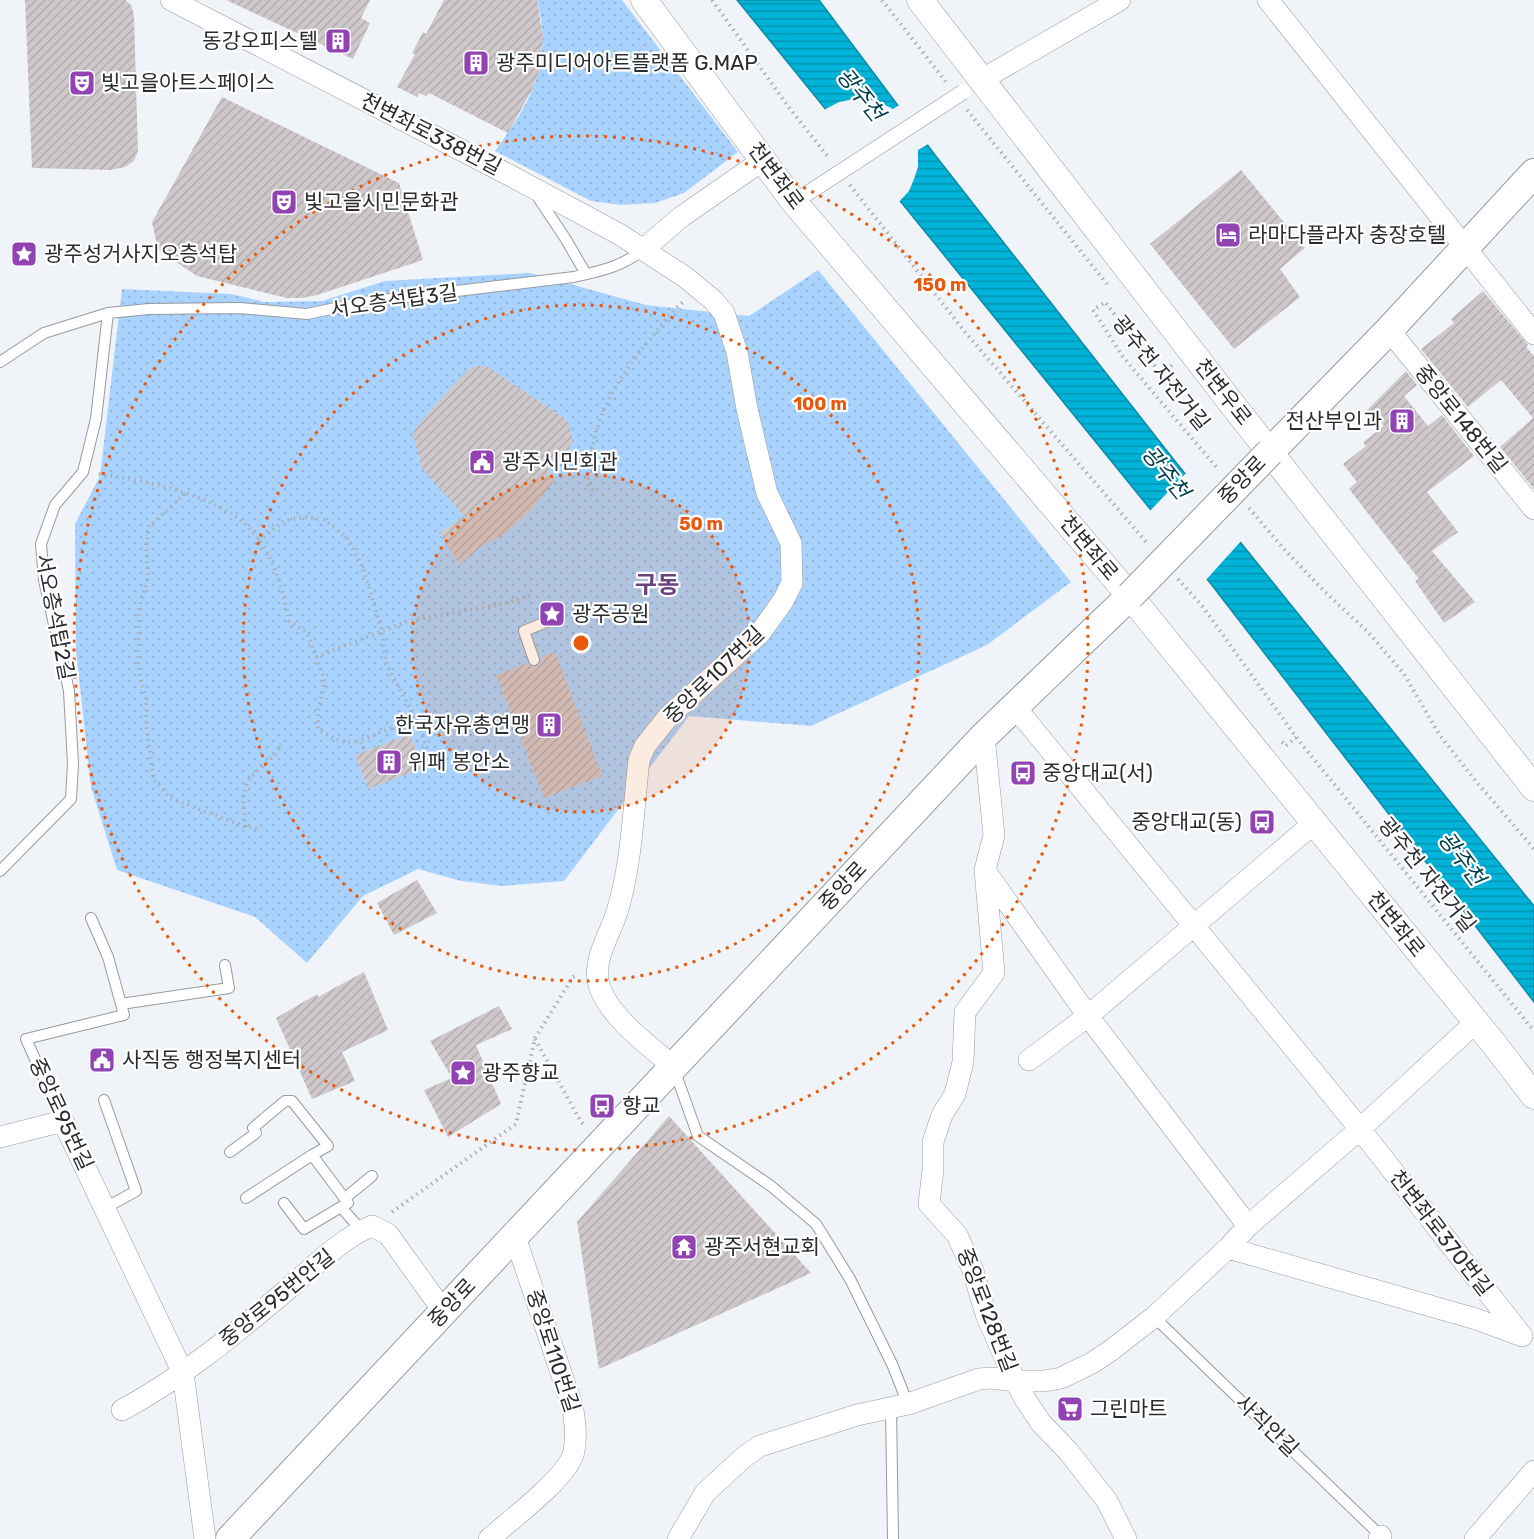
<svg xmlns="http://www.w3.org/2000/svg" width="1534" height="1539" font-family="Rubik,'Noto Sans KR',sans-serif">
  <defs>
    <pattern id="grass-dots" width="8" height="8" patternUnits="userSpaceOnUse" patternTransform="scale(1.5)"><rect width="8" height="8" fill="#a9d3fe"/><path d="M2 2h.1M6 6h.1" fill="none" stroke="#92b5da" stroke-width="1.8" stroke-linecap="round"/></pattern>
    <pattern id="water-rules" width="6" height="5" patternUnits="userSpaceOnUse" patternTransform="scale(1.5)"><rect width="6" height="5" fill="#00b4d9"/><path d="M0 2.5h6" fill="none" stroke="#0393b0"/></pattern>
    <pattern id="building-hatch" width="6" height="6" patternUnits="userSpaceOnUse" patternTransform="scale(1.5)"><rect width="6" height="6" fill="#cfc8cb"/><path d="M-1 1l2-2M0 6l6-6M5 7l2-2" fill="none" stroke="#b2acaf"/></pattern>
  </defs>
  <rect width="100%" height="100%" fill="#f0f4f9"/>
  <path fill="url(#grass-dots)" d="M537,0H622L738,152L684,193L655,203L621,205L591,201L495,151C532,100 553,64 537,0Z
    M818,270L1071,582L987,645L811,726L689,716L564,881L503,886L461,881L418,869L363,896L307,963L255,917L117,870L91,787L76,651L75,524L100,476L122,289L231,294L264,302L322,301L385,281L530,273L646,305L749,316Z"/>
  <path fill="url(#water-rules)" stroke="#0d8ba6" stroke-width="1.5" d="M737,0H819L935,155L1178,465L1534,906V1002L1211,584Z"/>
  <path fill="#f0f4f9" d="M859,98L877,101L893,109L901,104L930,143L918,150V167L914,179L909,191L897,204L822,111L839,102Z
    M1187,472L1242,540L1205,581L1149,512Z"/>
  <path fill="url(#building-hatch)" d="M25,0H125L131,5L134,15L138,151L134,161L125,167L110,170L32,168Z
    M226,0H370L361,18L370,23L353,59Z
    M444,0H537L543,37L540,69L533,88L508,133L429,93L426,96L419,93L417,97L397,87L415,54L412,53L423,32L426,34Z
    M222,97L399,183L423,260L317,295L302,298H287L197,276L158,250L152,222Z
    M1241,170L1305,248L1280,269L1300,297L1234,349L1150,244Z
    M1483,291L1528,345L1526,347L1534,356V489L1500,447L1533,418L1501,380L1468,407L1421,349L1454,323L1451,319Z
    M477,365L488,367L567,420L573,441L568,451L544,463L555,479L532,509L504,534L480,547L460,565L439,533L464,516L422,468L413,434L416,427L465,372Z
    M1406,371L1417,385L1404,396L1428,426L1442,415L1474,456L1427,492L1458,532L1432,551L1475,602L1444,623L1415,581L1419,579L1349,489L1357,482L1343,464L1366,446L1363,442L1384,426L1380,421L1382,419L1379,416L1371,422L1363,414Z
    M555,652L602,776L544,798L496,675L527,663L532,667H537L541,662V657Z
    M410,734L423,768L368,789L355,755Z
    M417,880L437,913L394,935L377,903Z
    M364,972L388,1030L342,1052L355,1081L312,1099L276,1018L317,994L318,997Z
    M499,1006L512,1029L476,1045L501,1104L448,1137L424,1090L452,1078L430,1041Z
    M669,1116L811,1273L599,1369L577,1222Z"/>
  <g fill="none" stroke-linecap="round" stroke-linejoin="round">
    <defs>
      <path id="service" d="M535,193L565,238L586,274
        M0,362L44,333L108,313L149,309L240,308L307,314L364,302L574,277C600,271 622,267 644,249
        M534,660L524,631L551,620
        M0,871L71,799L73,764L69,691L44,580L41,544L55,505L83,472L96,419L108,313
        M121,1004L229,988L225,965
        M674,1069L698,1136L771,1186L816,1224L850,1279L892,1364L908,1404
        M104,1100L136,1191L105,1208
        M63,1121L26,1039L124,1015L108,957L91,918
        M230,1152L256,1133L253,1128L285,1101H292L328,1146L312,1155
        M246,1198L312,1155L348,1203L341,1207L361,1230
        M345,1198L372,1176
        M284,1203L304,1229L341,1207
        M1154,1317L1382,1537
        M891,1408L893,1539"/>
      <path id="pedestrian" d="M794,202L825,182"/>
      <path id="minor" d="M171,0L511,176L619,234L685,277L713,300L724,313L737,352L747,409L767,493L791,543L792,583L783,601L760,633L668,717L645,746L639,760C633,811 632,866 616,915C609,936 592,961 599,985C608,1016 649,1046 673,1066
        M1268,0L1534,334
        M981,80L1120,0
        M644,249L681,217L763,160
        M1389,330L1534,509
        M1015,707L1360,1129L1522,1336
        M984,736L994,835L985,870L994,973L965,1012L963,1062L955,1094L942,1115L933,1142V1170L929,1204L957,1235L972,1268L986,1314L1015,1381L1025,1399L1041,1423L1068,1451L1107,1501L1126,1539
        M986,872L1088,1016L1248,1226
        M1029,1060L1088,1016L1314,823
        M0,1137L63,1121L183,1373L205,1539
        M1228,1248L1476,1319L1522,1336
        M122,1410C180,1379 231,1337 281,1295C306,1274 342,1237 372,1226L388,1234L444,1312
        M489,1539C509,1521 570,1476 574,1451C577,1436 575,1420 572,1405L515,1237
        M678,1539L705,1493L744,1457L760,1446L857,1415L908,1404L979,1379L991,1378L1015,1381H1045L1061,1378L1092,1363L1110,1351L1154,1317L1228,1248L1248,1226L1360,1129L1476,1022
        M1379,1539L1381,1536
        M1475,1539L1534,1471"/>
      <path id="tertiary" d="M644,0L794,202L1130,596L1494,1044L1534,1096
        M920,0L1232,404L1534,788"/>
      <path id="secondary" d="M1270,452L1389,330L1534,173
        M230,1539L984,736L1130,596"/>
    </defs>
    <use href="#service" stroke="#979b9f" stroke-width="12"/>
    <use href="#pedestrian" stroke="#979b9f" stroke-width="16"/>
    <use href="#minor" stroke="#979b9f" stroke-width="22"/>
    <use href="#tertiary" stroke="#979b9f" stroke-width="27"/>
    <use href="#secondary" stroke="#979b9f" stroke-width="30"/>
    <path stroke="#abaeb2" stroke-width="4" stroke-dasharray="1.5 4.5" stroke-linecap="butt" d="M712,0L790,109L829,158
      M882,0L946,82
      M967,110L1107,284
      M850,185L965,332L1148,544
      M1172,365L1161,374L1105,302L1093,310L1123,357L1218,469
      M99,474C141,479 215,495 246,525C271,548 283,588 289,621L307,633L316,657L408,621L498,605L532,595
      M593,490L588,483C591,421 613,384 652,337C662,325 671,312 683,302
      M185,494L149,526L146,547L148,577L139,609L138,667L146,700V725L154,780L170,798L246,827L257,828
      M1249,508L1284,549L1325,592L1368,632L1404,674L1439,734L1474,779L1534,849
      M259,541L285,520L305,517L324,520L347,538L363,568L382,631L386,664L416,719L360,740L365,751
      M1178,579L1203,607L1296,737L1534,1031
      M316,657L325,682L318,711V729C333,738 342,745 360,740
      M416,719L433,764
      M1282,742L1286,746L1296,737
      M246,827C244,813 241,798 247,784C255,768 274,762 281,744
      M535,1039L581,1122L585,1126
      M392,1212L516,1124L535,1038L573,977L577,975"/>
    <use href="#service" stroke="#fff" stroke-width="10"/>
    <use href="#pedestrian" stroke="#fff" stroke-width="15"/>
    <use href="#minor" stroke="#fff" stroke-width="21"/>
    <use href="#tertiary" stroke="#fff" stroke-width="26"/>
    <use href="#secondary" stroke="#fff" stroke-width="28"/>
    <defs>
      <path id="pedestrian-bridge" d="M825,182L963,92"/>
      <path id="secondary-bridge" d="M1130,596L1270,452"/>
    </defs>
    <use href="#pedestrian-bridge" stroke="#979b9f" stroke-width="16" stroke-linecap="butt"/>
    <use href="#secondary-bridge" stroke="#979b9f" stroke-width="30" stroke-linecap="butt"/>
    <use href="#pedestrian-bridge" stroke="#fff" stroke-width="15"/>
    <use href="#secondary-bridge" stroke="#fff" stroke-width="28"/>
  </g>
  <circle cx="581" cy="643" r="169" fill="#e8590c" fill-opacity=".12"/>
  <g fill="none" stroke="#e8590c" stroke-width="3" stroke-dasharray="3 6">
    <circle cx="581" cy="643" r="169"/>
    <circle cx="581" cy="643" r="338"/>
    <circle cx="581" cy="643" r="507"/>
  </g>
  <defs>
    <symbol id="building-square" viewBox="-11 -11 22 22"><rect x="-9" y="-9" width="18" height="18" rx="4" fill="#9143b3" stroke="#fff"/><path d="M-4-6H4V6H1V3H-1V6H-4ZM-2.5-4.3h1.7v1.8h-1.7ZM.8-4.3h1.7v1.8H.8ZM-2.5-1h1.7V.8h-1.7ZM.8-1h1.7V.8H.8Z" fill="#fff"/></symbol>
    <symbol id="theatre-square" viewBox="-11 -11 22 22"><rect x="-9" y="-9" width="18" height="18" rx="4" fill="#9143b3" stroke="#fff"/><path d="M-5-5.5Q0-4 5-5.5V0Q5 5 0 6Q-5 5-5 0ZM-3.3-2.5H-1v1.5H-3.3ZM1-2.5H3.3v1.5H1ZM-2.8 1Q0 5.5 2.8 1Z" fill="#fff"/></symbol>
    <symbol id="hotel-square" viewBox="-11 -11 22 22"><rect x="-9" y="-9" width="18" height="18" rx="4" fill="#9143b3" stroke="#fff"/><path d="M-6-4.5h1.5V1H6V5H4.5V3h-9V5H-6ZM-4 0a1.8 1.8 0 1 1 3.6 0ZM.5 0V-2.5h3Q6-2.5 6 0Z" fill="#fff"/></symbol>
    <symbol id="sight-square" viewBox="-11 -11 22 22"><rect x="-9" y="-9" width="18" height="18" rx="4" fill="#9143b3" stroke="#fff"/><path d="M0-6L1.8-2.2L6-1.7L2.9 1.2L3.7 5.4L0 3.3L-3.7 5.4L-2.9 1.2L-6-1.7L-1.8-2.2Z" fill="#fff"/></symbol>
    <symbol id="civic-square" viewBox="-11 -11 22 22"><rect x="-9" y="-9" width="18" height="18" rx="4" fill="#9143b3" stroke="#fff"/><path d="M-.6-6.5H3V-4.5H.6V-3L4-1V1h2V6H-6V1h2V-1L-.6-3ZM-1.2 2.5V6h2.4V2.5Z" fill="#fff"/></symbol>
    <symbol id="bus-square" viewBox="-11 -11 22 22"><rect x="-9" y="-9" width="18" height="18" rx="4" fill="#9143b3" stroke="#fff"/><path d="M-5-6H5V4H4V6H2V4H-2V6H-4V4H-5ZM-3.5-4V0h7V-4ZM-3.5 1.2v1.5H-2V1.2ZM2 1.2v1.5H3.5V1.2Z" fill="#fff"/></symbol>
    <symbol id="temple-square" viewBox="-11 -11 22 22"><rect x="-9" y="-9" width="18" height="18" rx="4" fill="#9143b3" stroke="#fff"/><path d="M0-6L5-2H3V0L6.5 2.5H4V6H1.5V3h-3V6H-4V2.5H-6.5L-3 0V-2H-5Z" fill="#fff"/></symbol>
    <symbol id="supermarket-square" viewBox="-11 -11 22 22"><rect x="-9" y="-9" width="18" height="18" rx="4" fill="#9143b3" stroke="#fff"/><path d="M-6-5.5h2.5l.6 2H6L4.5 2H-2.5L-4.4-4H-6ZM-1.5 3.2a1.3 1.3 0 1 0 .1 0ZM3 3.2a1.3 1.3 0 1 0 .1 0Z" fill="#fff"/></symbol>
  </defs>
  <g fill-rule="evenodd">
    <use href="#building-square" x="323" y="26" width="30" height="30"/>
    <use href="#building-square" x="461" y="48" width="30" height="30"/>
    <use href="#theatre-square" x="67" y="68" width="30" height="30"/>
    <use href="#theatre-square" x="269" y="187" width="30" height="30"/>
    <use href="#hotel-square" x="1213" y="220" width="30" height="30"/>
    <use href="#sight-square" x="9" y="239" width="30" height="30"/>
    <use href="#building-square" x="1387" y="406" width="30" height="30"/>
    <use href="#civic-square" x="467" y="447" width="30" height="30"/>
    <use href="#sight-square" x="537" y="599" width="30" height="30"/>
    <use href="#building-square" x="534" y="710" width="30" height="30"/>
    <use href="#building-square" x="374" y="747" width="30" height="30"/>
    <use href="#bus-square" x="1008" y="758" width="30" height="30"/>
    <use href="#bus-square" x="1247" y="807" width="30" height="30"/>
    <use href="#civic-square" x="87" y="1045" width="30" height="30"/>
    <use href="#sight-square" x="448" y="1058" width="30" height="30"/>
    <use href="#bus-square" x="587" y="1091" width="30" height="30"/>
    <use href="#temple-square" x="669" y="1232" width="30" height="30"/>
    <use href="#supermarket-square" x="1055" y="1394" width="30" height="30"/>
  </g>
  <g text-anchor="middle" stroke-width="4.5" stroke-linejoin="round" paint-order="stroke">
    <g font-size="21" fill="#2a2c2e" stroke="#fff" text-anchor="start">
      <text x="318" y="48" text-anchor="end">동강오피스텔</text>
      <text x="496" y="70">광주미디어아트플랫폼 G.MAP</text>
      <text x="101" y="90">빛고을아트스페이스</text>
      <text x="304" y="209">빛고을시민문화관</text>
      <text x="1248" y="242">라마다플라자 충장호텔</text>
      <text x="44" y="261">광주성거사지오층석탑</text>
      <text x="1382" y="428" text-anchor="end">전산부인과</text>
      <text x="502" y="469">광주시민회관</text>
      <text x="572" y="621">광주공원</text>
      <text x="530" y="732" text-anchor="end">한국자유총연맹</text>
      <text x="408" y="769">위패 봉안소</text>
      <text x="1042" y="780">중앙대교(서)</text>
      <text x="1242" y="829" text-anchor="end">중앙대교(동)</text>
      <text x="122" y="1067">사직동 행정복지센터</text>
      <text x="482" y="1080">광주향교</text>
      <text x="622" y="1113">향교</text>
      <text x="704" y="1254">광주서현교회</text>
      <text x="1090" y="1416">그린마트</text>
    </g>
    <g font-size="21" fill="#2a2c2e" stroke="#fff">
      <text transform="translate(431 134) rotate(27)" y="7">천변좌로338번길</text>
      <text transform="translate(776 176) rotate(53)" y="7">천변좌로</text>
      <text transform="translate(394 301) rotate(-8)" y="7">서오층석탑3길</text>
      <text transform="translate(1161 373) rotate(51)" y="7">광주천 자전거길</text>
      <text transform="translate(1223 392) rotate(52)" y="7">천변우로</text>
      <text transform="translate(1461 419) rotate(51)" y="7">중앙로148번길</text>
      <text transform="translate(1242 480) rotate(-46)" y="7">중앙로</text>
      <text transform="translate(1089 548) rotate(50)" y="7">천변좌로</text>
      <text transform="translate(55 617) rotate(79)" y="7">서오층석탑2길</text>
      <text transform="translate(714 675) rotate(-44)" y="7">중앙로107번길</text>
      <text transform="translate(1427 875) rotate(51)" y="7">광주천 자전거길</text>
      <text transform="translate(843 886) rotate(-47)" y="7">중앙로</text>
      <text transform="translate(1396 924) rotate(51)" y="7">천변좌로</text>
      <text transform="translate(61 1114) rotate(65)" y="7">중앙로95번길</text>
      <text transform="translate(1441 1233) rotate(52)" y="7">천변좌로370번길</text>
      <text transform="translate(277 1298) rotate(-39)" y="7">중앙로95번안길</text>
      <text transform="translate(452 1303) rotate(-47)" y="7">중앙로</text>
      <text transform="translate(987 1310) rotate(69)" y="7">중앙로128번길</text>
      <text transform="translate(553 1351) rotate(72)" y="7">중앙로110번길</text>
      <text transform="translate(1267 1426) rotate(44)" y="7">사직안길</text>
    </g>
    <g font-size="22" font-style="italic" fill="#004150" stroke="#fff">
      <text transform="translate(861 94) rotate(51)" y="8">광주천</text>
      <text transform="translate(1166 472) rotate(51)" y="8">광주천</text>
      <text transform="translate(1462 858) rotate(53)" y="8">광주천</text>
    </g>
    <g font-size="24" font-weight="bold" fill="#69437c" stroke="#fff">
      <text x="657" y="593">구동</text>
    </g>
  </g>
  <circle cx="581" cy="643" r="9" fill="#e8590c" stroke="#fff" stroke-width="3"/>
  <g font-size="18" text-anchor="middle" font-weight="bold" fill="#e8590c" stroke="#fff" stroke-width="4.5" stroke-linejoin="round" paint-order="stroke">
    <text x="940" y="291">150 m</text>
    <text x="820" y="410">100 m</text>
    <text x="701" y="530">50 m</text>
  </g>
</svg>
